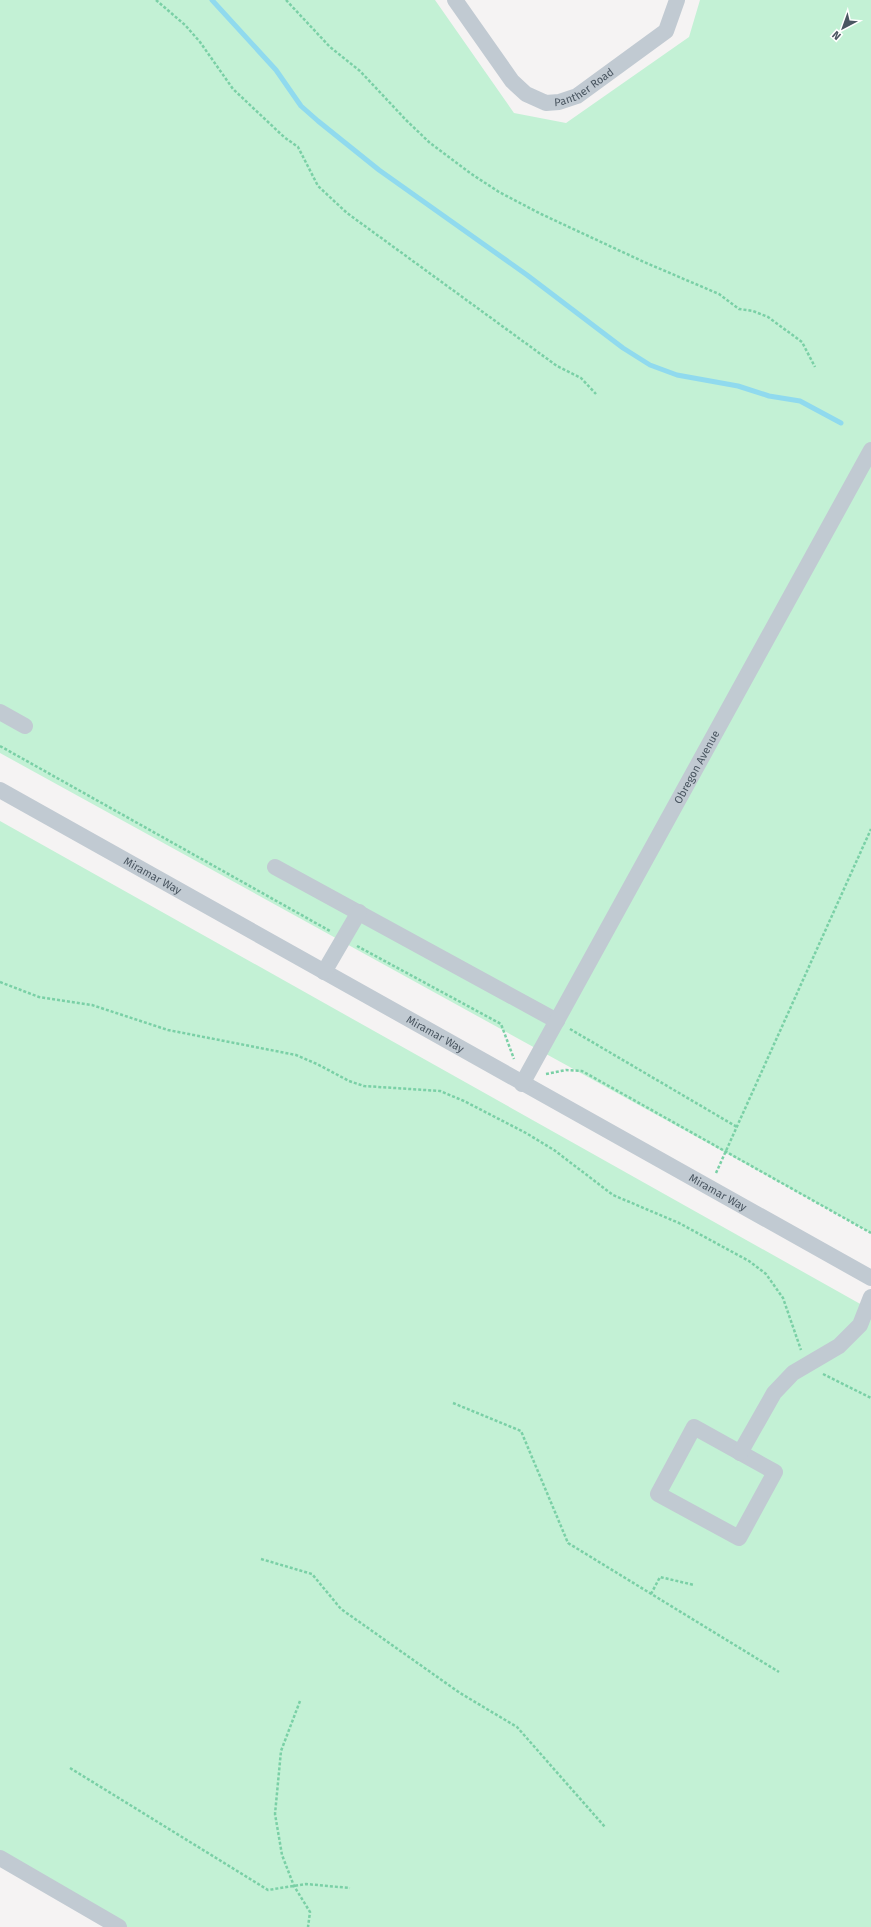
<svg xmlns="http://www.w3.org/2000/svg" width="871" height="1927" font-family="'Fira Sans',sans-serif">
  <rect width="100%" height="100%" fill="#f5f3f3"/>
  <path fill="#c3f1d5" d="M0,0H435L514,113L566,123L689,37L700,0H871V1233L0,753Z
    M0,821L871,1310V1927H119L0,1858Z"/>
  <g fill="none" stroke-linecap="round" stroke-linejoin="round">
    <path stroke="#90daee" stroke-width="5" d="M212,0L276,70L301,106L318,121L379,170L527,275L623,348L650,365L677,375L738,386L769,396L800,401L841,423"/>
    <path stroke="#7ad0a6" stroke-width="2.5" stroke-dasharray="3 2" stroke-linecap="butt" d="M156,0L185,25L200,42L233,89L284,137L298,147L318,186L347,213L557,366L581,378L596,394
      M286,0L330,47L360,71L406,120L430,143L470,173L499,192L541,214L644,262L719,294L739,309L753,311L768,317L802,342L815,367
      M0,746L330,931
      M357,946L501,1024L514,1059
      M0,982L39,997L92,1005L168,1030L296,1055L317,1064L349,1081L364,1086L440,1091L464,1101L526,1133L554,1150L613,1195L679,1223L749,1261L766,1274L783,1298L801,1350
      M570,1029L737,1127
      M546,1074L566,1070L582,1071L871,1233
      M716,1173L871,829
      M823,1374L871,1398
      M453,1403L521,1431L568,1543L779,1672
      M261,1559L312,1574L341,1609L460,1693L517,1727L605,1827
      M651,1594L660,1577L694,1585
      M300,1701L281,1751L275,1814L282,1855L294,1886L310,1912L308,1927
      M70,1768L268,1890L306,1884L350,1888"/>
    <g stroke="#c1cad2" stroke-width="16">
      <path id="s1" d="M455,0L512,81L526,94L546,103L559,102L577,96L666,31L677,0"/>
      <path d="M0,712L25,726"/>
      <path id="s2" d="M0,790L871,1278"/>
      <path d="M275,867L557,1021"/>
      <path d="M324,972L359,912"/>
      <path id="s3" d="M522,1084L871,450"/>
      <path d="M694,1427L775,1472L739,1538L658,1494Z"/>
      <path d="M740,1453L774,1393L793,1373L839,1346L860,1325L871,1297"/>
      <path d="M0,1858L119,1927"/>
    </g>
  </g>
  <g text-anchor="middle" stroke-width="3.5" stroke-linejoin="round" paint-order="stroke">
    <g font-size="11" fill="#4a5661" stroke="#fff">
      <text dy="4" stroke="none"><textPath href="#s1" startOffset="182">Panther Road</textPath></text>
      <text dy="4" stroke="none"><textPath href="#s3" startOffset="362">Obregon Avenue</textPath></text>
      <text dy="4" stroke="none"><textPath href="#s2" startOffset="175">Miramar Way</textPath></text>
      <text dy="4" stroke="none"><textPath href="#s2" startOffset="499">Miramar Way</textPath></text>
      <text dy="4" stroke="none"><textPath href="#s2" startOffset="823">Miramar Way</textPath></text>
    </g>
  </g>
  <g transform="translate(843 28) rotate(221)" stroke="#ffffff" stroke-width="3" paint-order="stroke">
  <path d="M0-3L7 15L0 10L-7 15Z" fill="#4a5661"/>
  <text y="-6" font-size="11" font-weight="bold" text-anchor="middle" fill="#4a5661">N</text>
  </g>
</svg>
